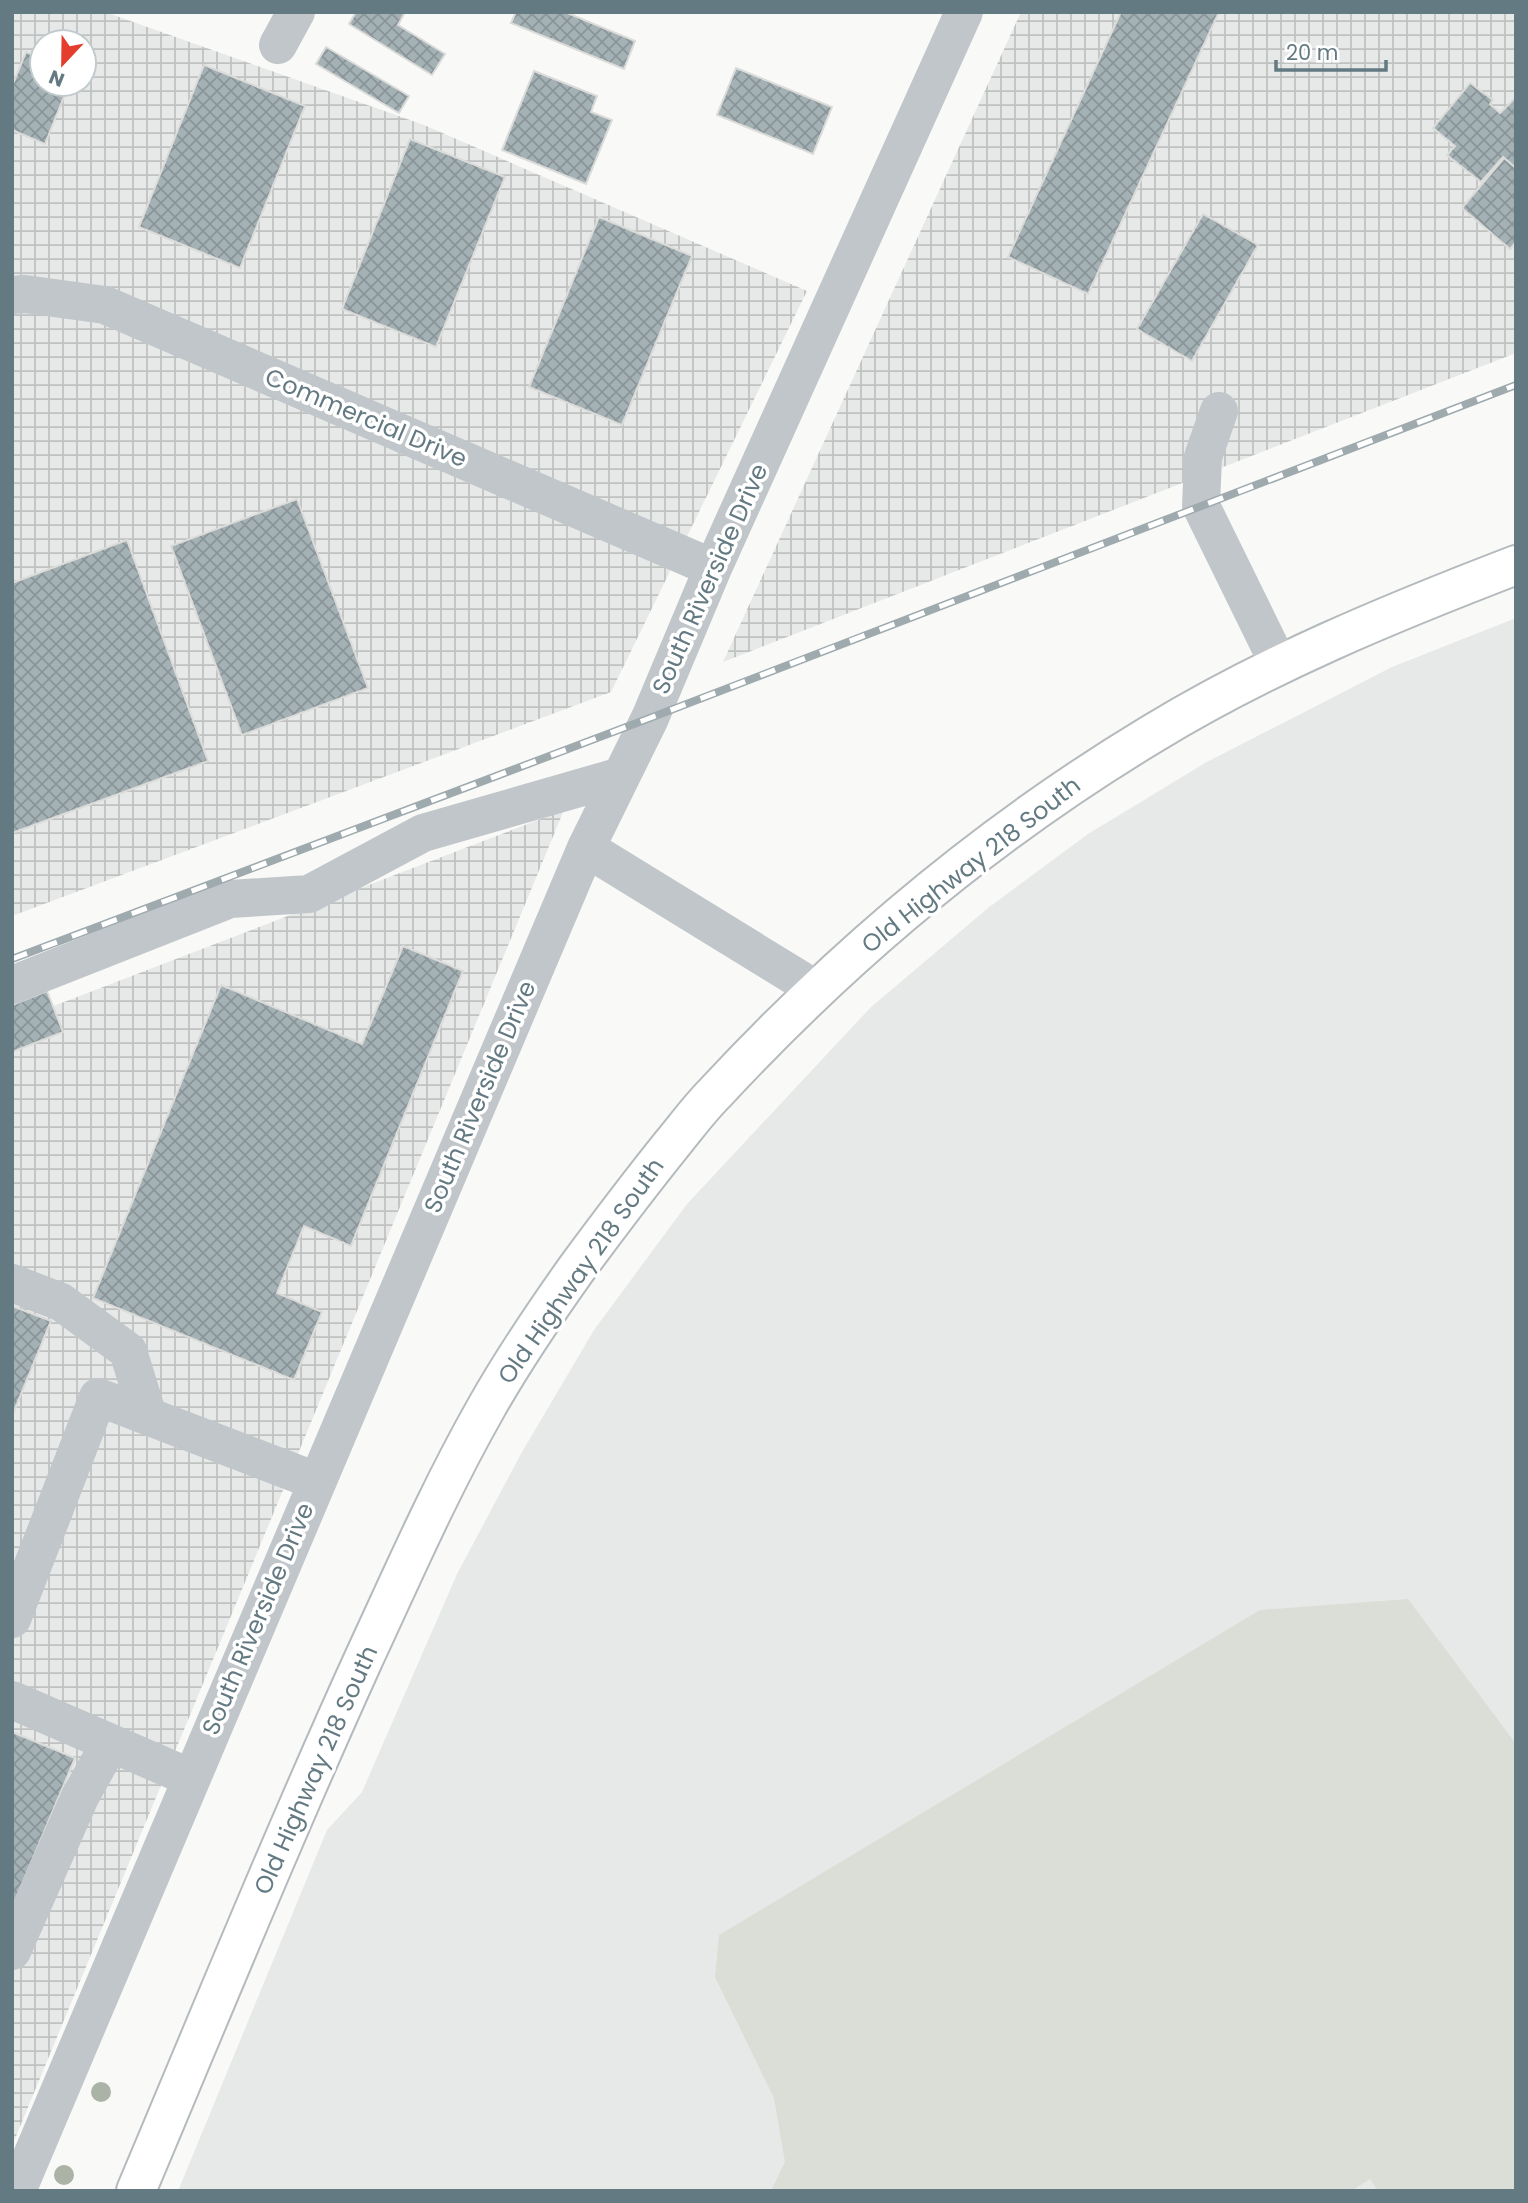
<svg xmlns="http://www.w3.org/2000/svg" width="1528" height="2203" font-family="Poppins,sans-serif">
  <defs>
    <pattern id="industrial-grid" width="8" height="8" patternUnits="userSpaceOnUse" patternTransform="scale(1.75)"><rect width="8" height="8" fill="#e7e9e8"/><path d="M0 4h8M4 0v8" fill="none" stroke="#bfc2c1"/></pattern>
    <pattern id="building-cross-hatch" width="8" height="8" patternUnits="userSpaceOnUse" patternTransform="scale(1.75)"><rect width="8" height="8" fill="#a4b1b5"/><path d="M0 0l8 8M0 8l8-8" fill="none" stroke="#899599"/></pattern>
  </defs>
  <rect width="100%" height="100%" fill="#f9f9f7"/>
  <path fill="#e7e9e8" d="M1516,618V2191H178L327,1830L362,1792L457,1574L522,1452L594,1330L687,1204L870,1008L988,908L1088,834L1205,763L1392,667Z"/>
  <path fill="url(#industrial-grid)" fill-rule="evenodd" d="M12,12H105L424,125L807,291L611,692L12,916ZM42,42H84V84H42Z
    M1021,12H1516V353L723,662Z
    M564,810L12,2146V1022Z"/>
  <path fill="#daded6" d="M1408,1599L1516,1744V2191H1378L1370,2179L1351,2191H771L785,2162L774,2098L715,1977L719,1935L1260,1610Z"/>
  <path fill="url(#building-cross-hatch)" stroke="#dbdbd9" stroke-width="2" d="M356,12H405L398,25L445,54L432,75L349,24Z
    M516,12H565L635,41L624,69L511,23Z
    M1121,12H1219L1088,294L1008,257Z
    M326,47L409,96L399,113L316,64Z
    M26,52L42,59V84H69L45,144L12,130V86Z
    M204,65L305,106L240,268L139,227Z
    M736,68L832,107L813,154L717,115Z
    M534,71L597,96L591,112L612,120L586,184L502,150Z
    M1470,83L1493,100L1490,104L1500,113L1516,97V168L1503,157L1481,182L1447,155L1455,146L1433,128Z
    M410,139L505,177L436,347L342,309Z
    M1504,158L1516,168V242L1510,249L1462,208Z
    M1203,214L1258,245L1192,361L1137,329Z
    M599,217L692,256L622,425L529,387Z
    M297,499L368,688L242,735L171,546Z
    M127,540L208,761L12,833V583Z
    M403,946L463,971L351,1246L304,1226L277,1293L322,1312L294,1380L93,1298L221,985L362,1044Z
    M47,991L63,1032L12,1052V1005Z
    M12,1306L51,1321L12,1416Z
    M12,1732L75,1758L12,1908Z"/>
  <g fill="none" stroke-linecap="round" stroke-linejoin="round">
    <defs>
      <path id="major" d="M136,2191C211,2013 284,1834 364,1658C403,1574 440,1489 486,1408C513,1360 545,1313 577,1268C608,1226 639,1185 672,1144C686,1127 699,1109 715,1093C843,955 991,831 1152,734C1267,664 1391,613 1516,565"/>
    </defs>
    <use href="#major" stroke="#b4babd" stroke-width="42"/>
    <path stroke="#c0c6c9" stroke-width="38" d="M278,45L296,12
      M12,295L25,294L105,305L713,568
      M1219,411L1203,457L1201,506L1279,665
      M586,848L817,990
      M12,985L230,899L309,894L423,833L621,776
      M12,1283L61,1302L128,1351L148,1416
      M12,1619L98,1397L316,1481
      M12,1700L191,1778
      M12,1951L80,1797L110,1743
      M17,2191L586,848L650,718L713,568L964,12"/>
    <use href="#major" stroke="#fff" stroke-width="38"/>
    <defs>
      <path id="rail" d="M12,959L650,718L1516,385"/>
    </defs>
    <use href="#rail" stroke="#9faaae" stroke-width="8"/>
    <use href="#rail" stroke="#fff" stroke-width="5" stroke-dasharray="16" stroke-linecap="butt"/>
  </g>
  <g fill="#abb3a6">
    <circle cx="101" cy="2092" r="10"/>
    <circle cx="64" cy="2175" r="10"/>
  </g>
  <g text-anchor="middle" stroke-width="7" stroke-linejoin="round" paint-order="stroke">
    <g font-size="24" fill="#647a82" stroke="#fff">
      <text transform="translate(366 418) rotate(23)" y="8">Commercial Drive</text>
      <text transform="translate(710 579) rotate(-66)" y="8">South Riverside Drive</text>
      <text transform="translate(971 865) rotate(-38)" y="8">Old Highway 218 South</text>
      <text transform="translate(480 1097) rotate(-67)" y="8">South Riverside Drive</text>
      <text transform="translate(581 1271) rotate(-55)" y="8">Old Highway 218 South</text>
      <text transform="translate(258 1619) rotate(-67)" y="8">South Riverside Drive</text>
      <text transform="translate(316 1770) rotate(-66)" y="8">Old Highway 218 South</text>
    </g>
  </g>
  <rect width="1528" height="2203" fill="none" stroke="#647a82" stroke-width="28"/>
  <g transform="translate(63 63) rotate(202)"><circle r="33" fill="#ffffff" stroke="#c1cacd" stroke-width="2"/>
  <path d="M0-5L12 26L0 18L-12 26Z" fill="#e43d2d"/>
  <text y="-10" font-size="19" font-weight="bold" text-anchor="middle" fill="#647a82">N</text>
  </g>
  <path d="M1276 60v10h110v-10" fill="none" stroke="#647a82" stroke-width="3.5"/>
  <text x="1286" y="60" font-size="21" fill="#647a82" stroke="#ffffff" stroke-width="5" paint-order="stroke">20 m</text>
</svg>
